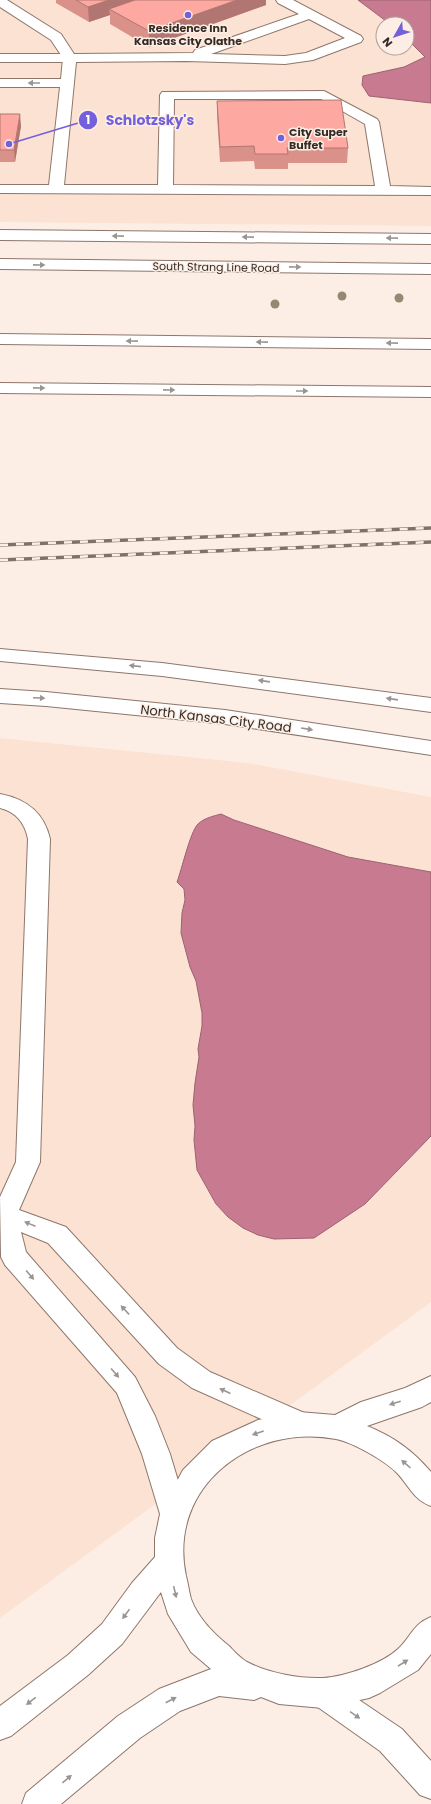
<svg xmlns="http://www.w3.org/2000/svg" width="431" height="1804" font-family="Poppins,sans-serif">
  <rect width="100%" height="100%" fill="#fdeee5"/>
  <path fill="#fce2d3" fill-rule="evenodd" d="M0,0H431V226L0,222ZM383,24H407V48H383Z
    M0,738L248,763L431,797V1302L0,1618Z"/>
  <path fill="#c87a91" stroke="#9c6271" d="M358,0H431V103L369,96L362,85L363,76L404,67L425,57L407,39V24H390Z
    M221,814L234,820L348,857L431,872V1136L365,1204L314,1238L274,1239L258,1235L243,1228L228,1217L216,1204L197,1170L194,1140L195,1126L193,1105L195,1083L199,1057L198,1049L202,1026V1013L196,981L190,967L181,933L182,913L185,900L184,889L177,882C182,869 190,832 198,824C204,818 214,816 221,814Z"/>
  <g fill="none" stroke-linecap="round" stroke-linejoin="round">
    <defs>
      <path id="lane" d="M0,0H7L61,34L74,54L193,53L195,50L299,14L278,3L276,0H293L361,36L363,39L361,42L313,60L285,64L186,61L76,62L64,185H158L160,95L162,92L324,91L377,119L379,122L390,186L431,187V195L0,193V185H49L60,87H0V79H61L63,58L51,40L0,7ZM309,19L345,38L306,53L285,56L211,54ZM174,99H321L365,124L375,186L173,185Z
        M0,794C26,799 44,812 50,839L40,1162L19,1210L66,1227L177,1348L210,1372L309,1415L313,1424L309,1433L299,1436L192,1388L159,1364L48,1243L21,1232L26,1252L135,1377L155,1416L170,1454L188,1514L184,1523L174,1527L164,1523L160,1514L142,1454L117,1393L5,1265L1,1257L0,1197L16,1162L28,839C25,823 16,812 0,808Z"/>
      <path id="street" d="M0,54H70L75,55L77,58L75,61L70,62H0Z
        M323,1678L334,1683L402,1729L431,1761V1799L420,1795L380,1751L312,1703L308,1693L312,1683Z"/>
      <path id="secondary" d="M0,230L431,234V244L0,240Z
        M0,259L431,264V274L0,269Z
        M0,649L162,663L431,698V712L162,676L0,661Z
        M0,689L46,692L225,710L431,741V755L225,724L46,706L0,703Z
        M431,1376V1402L422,1407L367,1426C394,1437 412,1450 431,1472V1506C414,1500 409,1486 398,1474C386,1461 352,1442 336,1439C252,1423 167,1486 186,1576C188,1583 189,1592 191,1599C198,1618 214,1634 229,1646C234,1651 240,1658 247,1662C268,1673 299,1679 323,1678C344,1677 382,1664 398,1649C411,1637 413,1624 431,1617V1654L418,1670L380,1693L369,1698L323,1708L279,1704L261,1697L254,1700L219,1696L180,1711L140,1738L61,1804H22L26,1793L118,1716L159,1689L211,1669L191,1652L168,1614L161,1592L122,1644L88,1675L11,1736L0,1740V1706L68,1655L102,1624L132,1583L155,1557V1538L160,1514L164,1505L183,1470L212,1441L258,1420L299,1412L335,1415L361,1402L405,1388Z"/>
      <path id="highway" d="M0,334L431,339V349L0,344Z
        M0,383L431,387V397L0,393Z"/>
    </defs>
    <use href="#lane" stroke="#8d766a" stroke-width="2"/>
    <use href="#street" stroke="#8d766a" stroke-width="2"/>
    <use href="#secondary" stroke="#8d766a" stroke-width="2"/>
    <use href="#highway" stroke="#8d766a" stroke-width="2"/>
    <use href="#lane" fill="#fff" fill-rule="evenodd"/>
    <use href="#street" fill="#fff" fill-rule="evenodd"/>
    <use href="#secondary" fill="#fff" fill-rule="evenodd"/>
    <use href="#highway" fill="#fff" fill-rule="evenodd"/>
    <defs>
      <path id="rail" d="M0,545L431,528
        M0,560L431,542"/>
    </defs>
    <use href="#rail" stroke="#7d726b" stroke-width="3.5"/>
    <use href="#rail" stroke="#fdeee5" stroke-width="2.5" stroke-dasharray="8" stroke-linecap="butt"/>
  </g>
  <g fill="#948a73">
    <circle cx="342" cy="296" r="4.5"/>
    <circle cx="399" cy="298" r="4.5"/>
    <circle cx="275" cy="304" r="4.5"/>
  </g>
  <path fill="#da918a" d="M56,0H266V5L149,47L110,24V15L89,22L56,3Z
    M217,101L348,148L347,163H288V169H255L254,161L220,162L217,116Z
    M0,114L21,126L15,162H0Z"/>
  <path fill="#b17671" d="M109,0H147L109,9L110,15L89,22L88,7Z
    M237,0H266V5L149,47V31Z
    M20,114L21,126L15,162L14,150Z"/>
  <path fill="#fda9a1" stroke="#b17671" d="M76,0H109L88,7Z
    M135,0H237L149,31L109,9Z
    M341,100L348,148H287L288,154H255L254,146L220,147L217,101Z
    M0,114H20L14,150H0Z"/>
  <defs><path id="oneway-solid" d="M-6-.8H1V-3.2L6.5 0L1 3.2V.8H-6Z"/></defs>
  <g fill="#9a9592">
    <use href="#oneway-solid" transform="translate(34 83) rotate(-180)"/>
    <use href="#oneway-solid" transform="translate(118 236) rotate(-179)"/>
    <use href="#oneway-solid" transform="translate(248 237) rotate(-179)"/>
    <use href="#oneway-solid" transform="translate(392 238) rotate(-179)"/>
    <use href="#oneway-solid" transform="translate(39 265) rotate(1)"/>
    <use href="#oneway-solid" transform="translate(295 267) rotate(1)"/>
    <use href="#oneway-solid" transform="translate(132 341) rotate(-179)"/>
    <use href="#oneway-solid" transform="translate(262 342) rotate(-179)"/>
    <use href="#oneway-solid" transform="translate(392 343) rotate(-179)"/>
    <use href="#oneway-solid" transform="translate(39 388) rotate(1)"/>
    <use href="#oneway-solid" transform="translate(169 390) rotate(1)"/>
    <use href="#oneway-solid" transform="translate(302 391)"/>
    <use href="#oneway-solid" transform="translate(135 666) rotate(-174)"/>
    <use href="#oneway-solid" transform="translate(264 681) rotate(-172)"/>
    <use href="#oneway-solid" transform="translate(39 698) rotate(3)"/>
    <use href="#oneway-solid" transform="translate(392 699) rotate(-172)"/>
    <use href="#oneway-solid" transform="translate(307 729) rotate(9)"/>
    <use href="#oneway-solid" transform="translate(30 1224) rotate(-158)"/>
    <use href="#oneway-solid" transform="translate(30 1275) rotate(49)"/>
    <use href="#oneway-solid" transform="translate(125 1310) rotate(-133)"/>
    <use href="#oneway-solid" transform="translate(115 1373) rotate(49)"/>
    <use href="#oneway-solid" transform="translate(225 1391) rotate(-155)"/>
    <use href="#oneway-solid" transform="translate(395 1403) rotate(162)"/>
    <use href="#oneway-solid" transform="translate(258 1433) rotate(161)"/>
    <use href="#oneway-solid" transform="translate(406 1464) rotate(-138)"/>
    <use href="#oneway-solid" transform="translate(175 1592) rotate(77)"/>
    <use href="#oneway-solid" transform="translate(126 1614) rotate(126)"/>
    <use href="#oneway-solid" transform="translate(403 1663) rotate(-32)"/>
    <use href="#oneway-solid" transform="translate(171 1700) rotate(-27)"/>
    <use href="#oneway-solid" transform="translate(31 1701) rotate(142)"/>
    <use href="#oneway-solid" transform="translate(355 1715) rotate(35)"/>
    <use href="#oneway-solid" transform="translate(67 1779) rotate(-40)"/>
  </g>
  <g fill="#7360da" stroke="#fdeee5" stroke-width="1.5">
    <circle cx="188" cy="15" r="4"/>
    <circle cx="281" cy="138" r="4"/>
  </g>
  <g text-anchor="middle" stroke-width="3" stroke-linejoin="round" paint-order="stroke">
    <g font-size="11" font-weight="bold" fill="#342b25" stroke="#fdeee5">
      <text x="188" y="32">Residence Inn<tspan x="188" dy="13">Kansas City Olathe</tspan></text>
      <text x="289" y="136" text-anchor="start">City Super<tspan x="289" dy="13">Buffet</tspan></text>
    </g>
    <g font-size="11" fill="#342b25" stroke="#fdeee5">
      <text transform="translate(216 267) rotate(1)" y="4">South Strang Line Road</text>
    </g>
    <g font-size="13" fill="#342b25" stroke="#fdeee5">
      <text transform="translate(216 718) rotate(7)" y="5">North Kansas City Road</text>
    </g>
  </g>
  <path fill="none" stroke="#7360da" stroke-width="1.5" d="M9 144L88 120"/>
  <g fill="#7360da" stroke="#fdeee5" stroke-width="1.5">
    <circle cx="9" cy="144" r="4"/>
    <circle cx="88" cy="120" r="10"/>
  </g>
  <g font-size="12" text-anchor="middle" font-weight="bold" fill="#fff">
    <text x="88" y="124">1</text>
  </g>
  <g font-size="14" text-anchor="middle" font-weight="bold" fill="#7360da" stroke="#fdeee5" stroke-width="3" stroke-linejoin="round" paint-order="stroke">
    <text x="150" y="125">Schlotzsky's</text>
  </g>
  <g transform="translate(395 36) rotate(231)"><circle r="19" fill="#fdeee5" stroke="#ada098"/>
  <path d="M0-3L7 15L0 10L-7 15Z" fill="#7360da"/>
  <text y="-6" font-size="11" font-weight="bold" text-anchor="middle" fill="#342b25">N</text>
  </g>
</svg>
